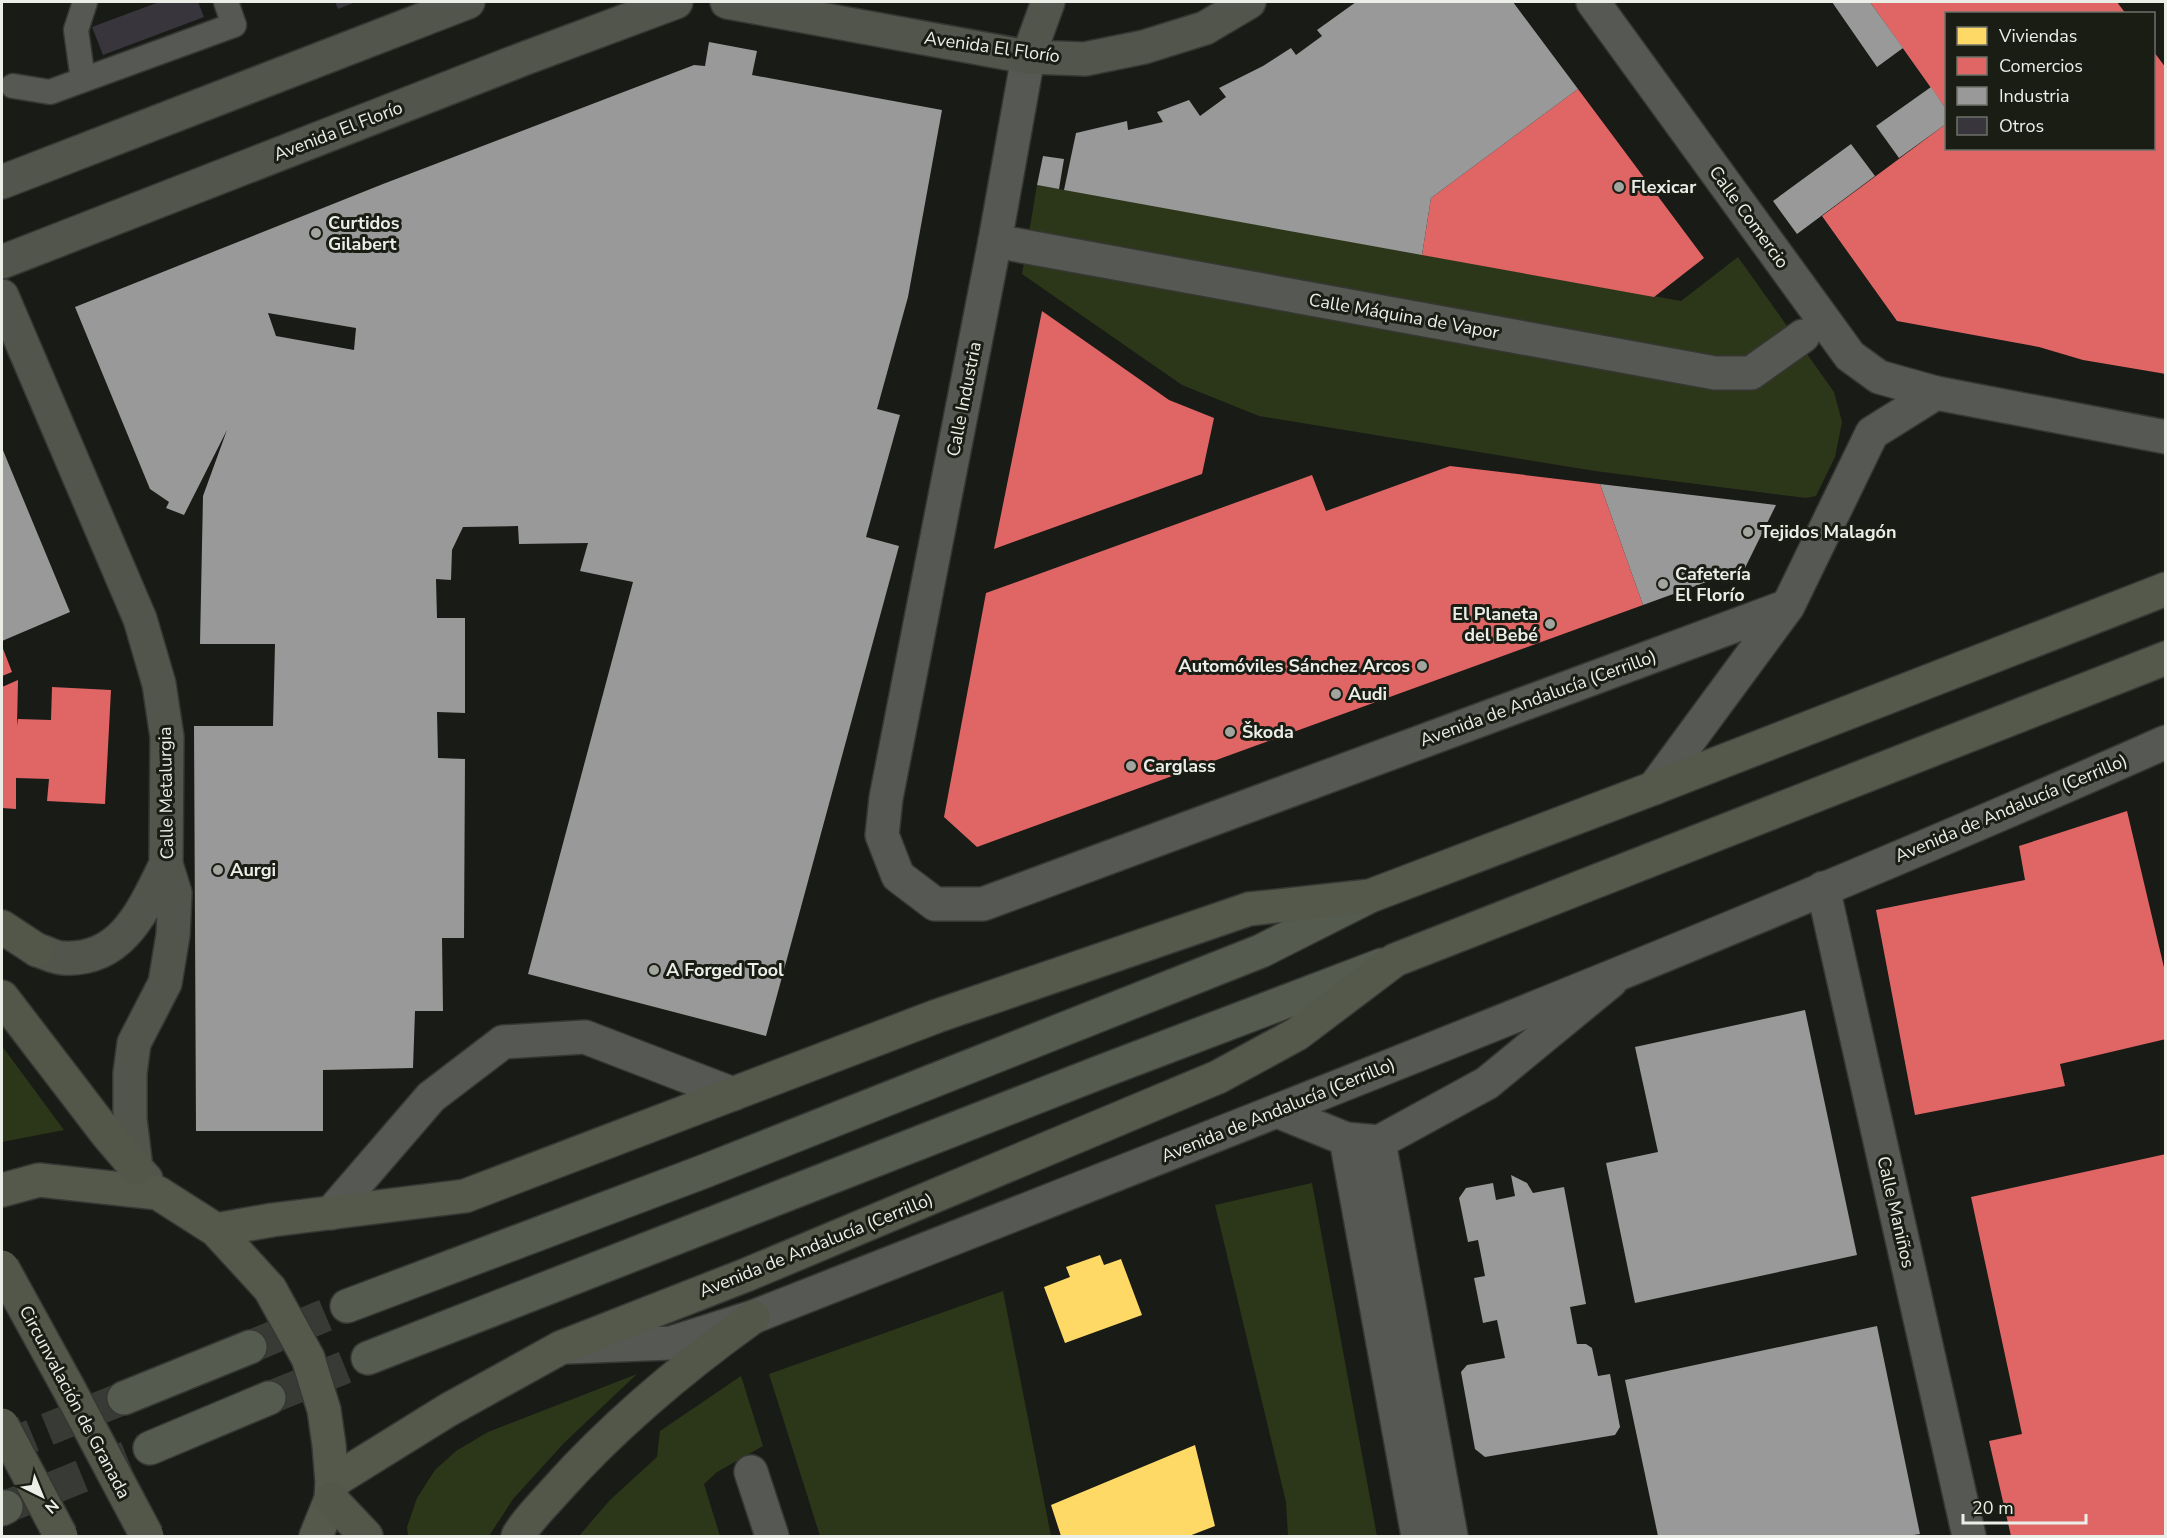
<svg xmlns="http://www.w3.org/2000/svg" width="2167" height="1538" font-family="'Nunito Sans',sans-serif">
  <rect width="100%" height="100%" fill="#191b16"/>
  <path fill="#2c3719" d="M1037,185L1681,301L1738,257L1834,392L1842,422L1835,457L1816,496L1806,498L1595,471L1259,416L1182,385L1022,274Z
    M2,1046L64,1130L2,1142Z
    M1312,1183L1377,1536H1288L1286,1502L1215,1205Z
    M1003,1291L1051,1536H820L769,1374Z
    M637,1374L564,1443L513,1499L489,1536H408L407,1527L417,1498L435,1470L456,1451L488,1432Z
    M741,1376L763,1446L717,1472L704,1484L720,1536H579L610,1500L657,1457L660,1431Z"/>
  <path fill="#ffd966" d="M1100,1255L1104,1265L1121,1259L1142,1315L1065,1343L1044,1287L1070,1277L1066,1267Z
    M1195,1445L1215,1526L1189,1536H1061L1051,1505Z"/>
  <path fill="#e06666" d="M1870,2H2117L2126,14H1946V109Z
    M2154,52L2166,68V374L2083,360L2039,347L1897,321L1822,216L1946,124V148H2154Z
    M1578,89L1704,258L1654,297L1422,255L1431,198Z
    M1042,311L1169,400L1214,418L1202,474L994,549Z
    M1450,466L1600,484L1643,605L977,847L944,817L986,593L1312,475L1326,511Z
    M2,646L12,672L2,676Z
    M18,680L17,726L18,719L51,720L52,687L111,690L105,804L47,801L49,779L16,778V809L2,808V687Z
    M2127,811L2166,976V1039L2060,1064L2065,1086L1915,1115L1876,910L2025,880L2019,846Z
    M2166,1154V1536H2011L1989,1441L2022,1434L1971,1197Z"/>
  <path fill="#999" fill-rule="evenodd" d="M1356,2H1513L1578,89L1431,198L1422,255L1064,190L1076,133L1127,121L1128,130L1163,122L1157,112L1189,100L1200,116L1226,97L1219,88L1263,66L1291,48L1296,55L1322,36L1317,30Z
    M1832,2H1870L1903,48L1877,67Z
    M709,42L757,51L752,75L942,110L908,297L877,409L900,415L866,537L899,546L766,1036L528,974L633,582L580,571L588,543L519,544L518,526L463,527L452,550L451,580L436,579L437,618H465V713L437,712L438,758L465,759L464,938H442L443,1011H415L413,1068L323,1070V1131H196L194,726H273L275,644H200L203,496L227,430L184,515L166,508L169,502L150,489L75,307L383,184L694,65L705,66ZM268,313L356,328L354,350L276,336Z
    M1931,87L1946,109V124L1899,158L1876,126Z
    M1851,144L1875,176L1797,234L1773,201Z
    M1043,156L1064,159L1059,189L1037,185Z
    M2,448L70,612L2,641Z
    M1600,484L1776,505L1745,568L1643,605Z
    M1805,1010L1857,1255L1635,1303L1606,1163L1658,1152L1635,1047Z
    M1511,1175L1527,1183L1533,1193L1564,1187L1586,1304L1570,1307L1577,1344H1586L1592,1348L1598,1376L1610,1374L1620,1427L1615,1435L1485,1457L1475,1449L1461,1372L1467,1365L1505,1358L1497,1320L1483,1323L1474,1278L1485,1276L1478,1240L1468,1242L1459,1198L1466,1188L1493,1183L1496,1200L1515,1196Z
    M1877,1326L1920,1534L1907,1536H1658L1625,1380Z"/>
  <path fill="#38353c" d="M159,2H198L204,17L103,55L92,27Z
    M335,2H356L338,9Z"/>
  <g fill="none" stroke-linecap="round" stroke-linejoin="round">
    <path stroke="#383b35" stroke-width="33" stroke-dasharray="33 16" stroke-linecap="butt" d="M250,1347L347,1306
      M269,1398L368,1358
      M2,1448L124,1398
      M6,1507L150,1448"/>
    <defs>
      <path id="service" d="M83,80L76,30L85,2
        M13,86L50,92L234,25L226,2"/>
      <path id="pedestrian" d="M995,241L1715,373H1751L1803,336"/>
      <path id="minor" d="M1593,2L1850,356L1879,377L1936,393
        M1823,888L1969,1536
        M1277,1111L1346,1139L1379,1142L1487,1083L1611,981
        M1346,1139L1418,1536
        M1379,1142L1451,1536
        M331,1213L431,1097L503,1042L585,1037L733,1094
        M751,1472L772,1536"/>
      <path id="tertiary" d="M1028,57L995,241L886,798L882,835L898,876L935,904H983L1788,606
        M1654,788L1788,606L1872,433L1936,393L2166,437
        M567,1347L671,1343L753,1317C1226,1131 1701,948 2166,742"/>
      <path id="secondary" d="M727,2L1028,57L1085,59L1144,47L1205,28L1249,2
        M1028,57L1048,2
        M2,182L468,2
        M2,262L523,59L676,2
        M2,296L140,619L159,684L167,737L166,864L175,893L173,935L165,983L134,1043L130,1073V1119L136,1168L146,1179
        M37,950C45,952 55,958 63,958C123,962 144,908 166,864"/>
      <path id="primary" d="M347,1306L705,1171L1261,951L1368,897
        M368,1358L1103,1071L1382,965
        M124,1398L250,1347
        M150,1448L269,1398
        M2,1509L6,1507"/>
      <path id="trunk" d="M2,1190L39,1180L158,1193L216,1230L270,1289L308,1358L324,1410L329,1445L332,1482L331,1499L316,1536
        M216,1230L272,1220L465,1196L937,1016L1249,909L1370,896L1654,788L2166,589
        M332,1482L448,1410L562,1347L746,1275L1218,1077L1297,1034L1395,960L2166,658"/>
      <path id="motorway" d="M2,927L37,950
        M2,997L107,1134L136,1168
        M331,1499L366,1536
        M518,1536C527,1520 543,1505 556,1490C614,1425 682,1368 753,1317"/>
    </defs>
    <use href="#service" stroke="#363733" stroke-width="27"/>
    <use href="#pedestrian" stroke="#363733" stroke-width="36"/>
    <use href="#minor" stroke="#363733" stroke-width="36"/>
    <use href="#tertiary" stroke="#363733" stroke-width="36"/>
    <use href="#secondary" stroke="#363733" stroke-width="36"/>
    <use href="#primary" stroke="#363733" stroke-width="36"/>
    <use href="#trunk" stroke="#363733" stroke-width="36"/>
    <use href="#motorway" stroke="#363733" stroke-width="36"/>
    <use href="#service" stroke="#565854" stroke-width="24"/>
    <use href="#pedestrian" stroke="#565854" stroke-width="33"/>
    <use href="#minor" stroke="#565854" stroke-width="33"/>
    <use href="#tertiary" stroke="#565854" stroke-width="33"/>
    <use href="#secondary" stroke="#51554c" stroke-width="33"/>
    <use href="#primary" stroke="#565b4f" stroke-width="33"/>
    <use href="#trunk" stroke="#54594c" stroke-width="33"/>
    <use href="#motorway" stroke="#525749" stroke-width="33"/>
    <defs>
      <path id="motorway-bridge" d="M2,1267L69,1389L147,1536
        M2,1425L61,1536"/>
    </defs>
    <use href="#motorway-bridge" stroke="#363733" stroke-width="36" stroke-linecap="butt"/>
    <use href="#motorway-bridge" stroke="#525749" stroke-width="33"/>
  </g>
  <g fill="#a2a49e" stroke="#191d14" stroke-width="2">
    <circle cx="1619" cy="187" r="6"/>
    <circle cx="316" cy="233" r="6"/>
    <circle cx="1748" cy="532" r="6"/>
    <circle cx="1663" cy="584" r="6"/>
    <circle cx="1550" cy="624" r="6"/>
    <circle cx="1422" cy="666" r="6"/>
    <circle cx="1336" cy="694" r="6"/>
    <circle cx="1230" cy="732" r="6"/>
    <circle cx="1131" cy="766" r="6"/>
    <circle cx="218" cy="870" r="6"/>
    <circle cx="654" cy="970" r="6"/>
  </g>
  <g text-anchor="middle" stroke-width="6" stroke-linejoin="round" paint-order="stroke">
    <g font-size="18" fill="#ebeee7" stroke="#191d14">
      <text transform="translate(992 47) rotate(8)" y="6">Avenida El Florío</text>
      <text transform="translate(338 131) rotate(-21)" y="6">Avenida El Florío</text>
      <text transform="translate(1749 217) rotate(54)" y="6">Calle Comercio</text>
      <text transform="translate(1404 316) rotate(10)" y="6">Calle Máquina de Vapor</text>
      <text transform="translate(964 399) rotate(-79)" y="6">Calle Industria</text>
      <text transform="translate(1538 698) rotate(-20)" y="6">Avenida de Andalucía (Cerrillo)</text>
      <text transform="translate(166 793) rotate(-91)" y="6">Calle Metalurgia</text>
      <text transform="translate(2011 808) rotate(-23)" y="6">Avenida de Andalucía (Cerrillo)</text>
      <text transform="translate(1278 1110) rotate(-22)" y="6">Avenida de Andalucía (Cerrillo)</text>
      <text transform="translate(1896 1212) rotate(77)" y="6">Calle Maniños</text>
      <text transform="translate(816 1245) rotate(-22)" y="6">Avenida de Andalucía (Cerrillo)</text>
      <text transform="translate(75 1402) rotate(62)" y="6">Circunvalación de Granada</text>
    </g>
    <g font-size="18" font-weight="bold" fill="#ebeee7" stroke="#191d14" text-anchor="start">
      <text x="1631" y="193">Flexicar</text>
      <text x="328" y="229">Curtidos<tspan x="328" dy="21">Gilabert</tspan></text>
      <text x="1760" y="538">Tejidos Malagón</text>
      <text x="1675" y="580">Cafetería<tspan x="1675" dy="21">El Florío</tspan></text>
      <text x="1538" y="620" text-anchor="end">El Planeta<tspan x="1538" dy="21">del Bebé</tspan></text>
      <text x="1410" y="672" text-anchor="end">Automóviles Sánchez Arcos</text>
      <text x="1348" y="700">Audi</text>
      <text x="1242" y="738">Škoda</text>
      <text x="1143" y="772">Carglass</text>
      <text x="230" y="876">Aurgi</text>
      <text x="666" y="976">A Forged Tool</text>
    </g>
  </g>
  <rect width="2167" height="1538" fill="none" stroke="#ebeee7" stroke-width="6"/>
  <rect x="1945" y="12" width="210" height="138" fill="#191d14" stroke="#6d7168" stroke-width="1.5"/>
  <rect x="1957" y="27" width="30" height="18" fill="#ffd966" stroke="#6d7168" stroke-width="1.5"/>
  <text x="1999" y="42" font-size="18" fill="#ebeee7">Viviendas</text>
  <rect x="1957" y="57" width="30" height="18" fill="#e06666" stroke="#6d7168" stroke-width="1.5"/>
  <text x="1999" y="72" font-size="18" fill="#ebeee7">Comercios</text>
  <rect x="1957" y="87" width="30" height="18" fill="#999999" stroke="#6d7168" stroke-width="1.5"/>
  <text x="1999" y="102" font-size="18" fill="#ebeee7">Industria</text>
  <rect x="1957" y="117" width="30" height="18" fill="#38353c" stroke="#6d7168" stroke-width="1.5"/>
  <text x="1999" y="132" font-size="18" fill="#ebeee7">Otros</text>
  <g transform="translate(42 1496) rotate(137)" stroke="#191d14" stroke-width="4.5" paint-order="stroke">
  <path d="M0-4.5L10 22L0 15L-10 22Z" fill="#ebeee7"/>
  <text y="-9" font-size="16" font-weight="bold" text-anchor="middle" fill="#ebeee7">N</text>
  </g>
  <path d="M1963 1514v9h123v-9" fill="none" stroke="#ebeee7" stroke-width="3"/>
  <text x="1972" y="1514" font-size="18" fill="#ebeee7" stroke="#191d14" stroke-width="4.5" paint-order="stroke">20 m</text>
</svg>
